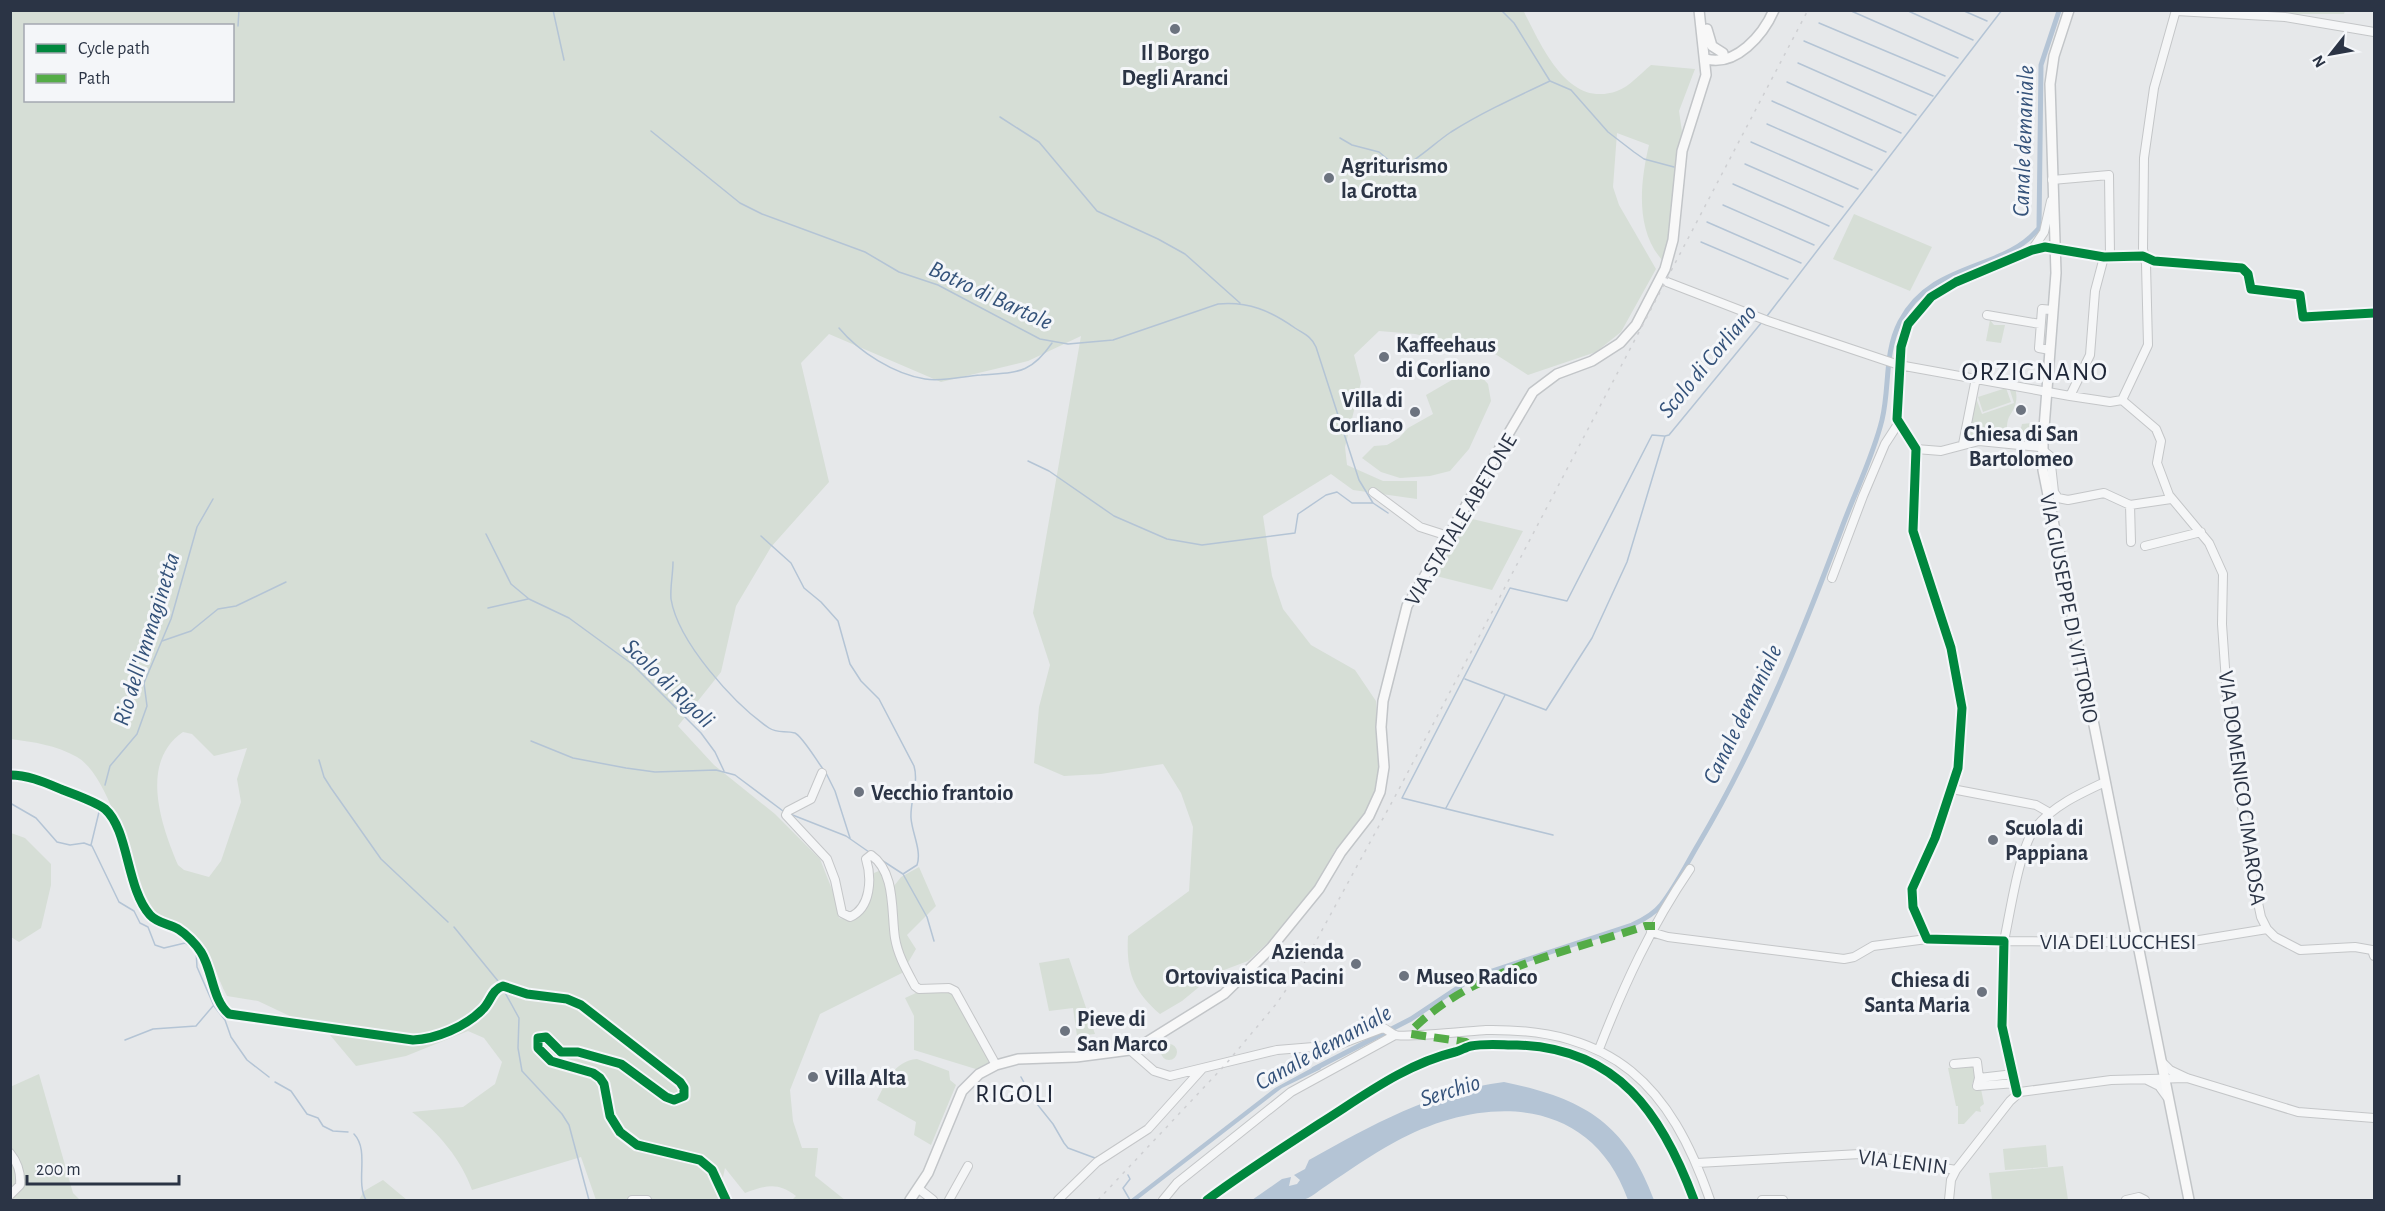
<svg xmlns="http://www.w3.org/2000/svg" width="2385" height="1211" font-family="'Alegreya Sans',sans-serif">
  <rect width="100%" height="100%" fill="#e6e8ea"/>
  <path fill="#d6ded6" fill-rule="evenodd" d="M1523,10C1541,44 1567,109 1617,91C1629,87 1641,73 1651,65L1695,69L1679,111L1682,132L1676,155L1670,235L1663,261C1635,231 1640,183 1649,145L1617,133L1613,187L1619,205L1656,269L1621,332L1596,352L1528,375L1492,352L1415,334L1379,331L1354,355L1361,382L1345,447L1347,465L1383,481H1417V499L1353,490L1331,474L1263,516L1272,576L1283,609L1311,645L1355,670L1376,701L1380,781L1366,814L1335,850L1315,887L1275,936L1248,961L1216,973L1182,1001L1160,1014C1133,991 1126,971 1128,936L1189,891L1193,827L1181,793L1163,764L1101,774L1064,776L1034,763L1039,707L1050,665L1033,613L1081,336L1028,361L941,382L829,334L801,363L829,482L771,547L736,606L721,672L678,726L714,765L775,814L820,859L835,897L839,918L853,921C869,912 873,891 874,873L881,870L887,895L901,877L919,867L936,906L907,935L916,949L902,973L820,1014L790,1090L793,1121L802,1148H818L815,1176L845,1200H792L796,1196C777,1181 765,1186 745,1193L725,1168L718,1200H596L581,1157L472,1190C461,1159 438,1132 412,1112L463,1107L495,1084L502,1062L484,1038L468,1031L406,1056L356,1066L330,1035L258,1001L227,996C217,978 212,954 198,939C186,926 166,922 155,912C146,902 140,882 135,870C123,840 105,773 77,757C56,745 33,742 11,739L10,11ZM26,26H232V100H26ZM183,732L192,734L214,756L247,748L237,779L241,802L221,861L209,877L184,870L178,865C161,825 139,762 183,732Z
    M2284,11H2345L2344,14H2284Z
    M1854,214L1932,247L1910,291L1833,259Z
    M1990,320L1994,325H2005L2001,343L1986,341Z
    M1469,370L1477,372L1488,384L1491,401L1469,449L1450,471L1430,476L1400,478L1381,472L1362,458L1374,446L1387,445L1399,438L1408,428L1433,414L1426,395Z
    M2009,387L2015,388C2019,401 2014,409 2009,417C2006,423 2007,435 2006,442L1993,436H1969L1976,398L1982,414L2014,403Z
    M2006,388L2011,402L1983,412L1978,397Z
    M2032,423L2036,443H2017L2022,424Z
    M1464,517L1523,531L1492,590L1432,575Z
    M11,833L25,838L51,864V885L41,928L19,942L11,937Z
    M1069,958L1095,1034L1077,1036L1073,1008L1049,1011L1039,963Z
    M946,989L957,997L992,1063L979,1070L914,1050V1016L905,998L918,992Z
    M1161 1052a8 8 0 1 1 16 0a8 8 0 1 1-16 0Z
    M917,1059L949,1071L950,1080L956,1085L931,1145L914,1135L916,1122L877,1100C886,1082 894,1061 917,1059Z
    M1975,1064L1977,1075L1972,1084L1976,1089H1981L1984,1104L1980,1107L1981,1112L1976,1111L1964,1124H1958V1106H1956L1948,1068Z
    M39,1074L73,1193L80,1200H11L10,1087Z
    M2046,1145L2048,1167L2005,1170L2003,1149Z
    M2063,1166L2068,1200H1992L1989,1173Z
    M383,1180L407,1200H359L364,1191Z"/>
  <path fill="#b4c4d5" d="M1319,1064L1321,1069L1282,1088L1137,1200H1130L1275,1088Z
    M1504,1082C1583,1098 1626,1123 1654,1200H1628C1590,1093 1481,1095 1395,1142C1371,1155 1348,1171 1326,1186C1319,1190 1310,1199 1302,1200C1287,1204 1268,1201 1252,1200L1282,1179L1291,1177L1289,1186L1297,1184L1300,1180L1294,1175L1305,1169L1309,1160C1372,1125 1432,1091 1504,1082Z"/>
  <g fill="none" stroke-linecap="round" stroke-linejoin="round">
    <path stroke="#b4c4d5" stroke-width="1.5" d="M553,10L564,60
      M1501,10L1514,23L1550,81L1571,90L1608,132L1634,152L1644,159L1674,167
      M1849,10L1958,58
      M1906,10L1973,40
      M1962,10L1987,21
      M1819,23L1945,76
      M238,26L239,10
      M1804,41L1933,96
      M1798,63L1916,115
      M1787,82L1901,133
      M1772,101L1886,152
      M1000,117L1039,142L1097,211L1158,239L1185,254L1240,303
      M1767,124L1872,170
      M651,131L740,203L762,214L865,252L899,272L938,285L1040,339L1068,344L1113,340L1218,304C1248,301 1271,311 1295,328C1304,334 1311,336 1316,347L1359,480L1373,503
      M1340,138L1352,145L1379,152L1398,168C1419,160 1433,144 1451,132C1483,112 1516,97 1550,81
      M1751,142L1858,189
      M1745,164L1843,207
      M1733,184L1829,226
      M1723,205L1814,245
      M1707,222L1801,263
      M1701,242L1788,279
      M1767,316L2002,10
      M839,328C859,352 894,374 925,379C944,382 963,376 981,375C1016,372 1030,375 1052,343
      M1028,461L1049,471L1114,516L1167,539L1202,545L1295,533L1298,514L1326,495L1337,492L1352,503H1373L1388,513
      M486,534L511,584L529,599L569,618L632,664L701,733L715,752L724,771
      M761,536L791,563L804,588L821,602L838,621L850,664L861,681L879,699L914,766C919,783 910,800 911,818C912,833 922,851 917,865L903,874
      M673,562C673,574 670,587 671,599C678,642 734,704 769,728C778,734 785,730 795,733C802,736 817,761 823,769
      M488,608L528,599
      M162,641L191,631L218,609L236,606L286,582
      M1465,679L1546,710L1592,638L1627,562L1665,436L1669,435L1762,322
      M531,741L573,758L626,768L655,772L716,770L735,775L783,811
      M319,760L324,777L331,788L381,859L448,922
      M826,773L835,791L850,838
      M105,785L110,766L137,734L147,706L144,683L171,619L197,527L213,499
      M10,803L36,818L57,842L70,845L84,843L92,846L119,902L134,911L140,923L148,927L155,945L164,948L185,943L196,951L197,967L214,1006L225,1020L231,1037L247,1060L269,1077
      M1446,808L1505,695
      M790,814L846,836L869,852
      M1553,835L1402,798L1510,588L1567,601L1652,435L1664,436
      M91,845L99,812
      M883,861L903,874L927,917L934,941
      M454,927L498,981
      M503,989L519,1018L518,1048L522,1071L562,1114L569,1125L589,1200
      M125,1040L153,1029L196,1026L213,1006
      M1021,1077L1033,1099L1053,1124L1064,1143L1068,1148L1095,1158L1102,1155
      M275,1082L291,1091L307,1114L318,1118L323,1126L333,1131L348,1132
      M354,1134C370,1151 355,1181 366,1200
      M1128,1175L1130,1179L1123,1188L1130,1200"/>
    <path stroke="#b4c4d5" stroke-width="5" d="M1314,1069L1411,1019L1474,977L1632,925C1643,920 1654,914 1661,905C1676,886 1687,863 1699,843C1757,745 1801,637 1841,530C1854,494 1873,457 1882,420C1890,387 1884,353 1900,322C1932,260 2004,272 2039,228L2041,65L2059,11"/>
    <defs>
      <path id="minor" d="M2176,10L2154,88L2144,158L2143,249L2146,264L2148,345L2122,400L2156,429L2161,441L2157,463L2169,495L2209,543L2223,574L2222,624L2228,711L2252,874L2261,917L2267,929L2275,937L2300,950L2355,947L2372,950L2374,956
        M2176,11L2285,17L2374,32
        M2052,180L2109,175L2110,255
        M2032,250L2044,232L2051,201
        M1667,282L1768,321L1899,365L2070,396L2090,355L2095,291L2104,257
        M1987,315L2040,324
        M2050,350L2039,348L2042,309L2053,310
        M2070,396L2110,402L2122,400
        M1963,444L1976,378
        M1916,449L1941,451L1979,441L2039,447L2050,456L2054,492L2058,498L2068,500L2104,493L2130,505L2171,499
        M1373,492L1420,527L1448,536
        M2130,505L2131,542
        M2145,546L2201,532
        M1832,578L1863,496L1885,444L1898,424
        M822,773L811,799L788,811L786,815L827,859L835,880L842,913L850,917C871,908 872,878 866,859L871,855C896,872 891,912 895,938C898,956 907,971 915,986L919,989L949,988L955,991L996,1065
        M10,775C29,775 46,783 63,790C76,795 94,801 105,809C129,830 126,888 150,915C157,923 169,924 178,929C186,934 196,944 201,952C213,971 212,1000 229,1014L413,1040C436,1039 465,1027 482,1010C491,1002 491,990 503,986L527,994L567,999L581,1005L680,1082L684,1088V1096L674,1100L666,1097L621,1064L578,1052H561L546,1037L538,1038V1048L551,1061L593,1073L600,1078L604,1084L610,1116L620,1132L637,1145L700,1160L712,1170L726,1200
        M2105,782C2079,794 2053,806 2035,828C2019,849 2010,914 2004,941L2181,943L2267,929
        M1952,789L2036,805L2050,813
        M1651,932L1668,937L1844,959L1854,957L1873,946L1927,939
        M1599,1049C1624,985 1651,926 1690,869
        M1130,1050L1154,1071L1170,1076L1277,1050L1338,1045L1383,1028C1387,1029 1390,1033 1395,1035C1405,1038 1470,1031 1486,1030C1614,1028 1670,1085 1710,1200
        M2162,1062L2170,1070L2187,1078L2298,1112L2374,1118
        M1954,1064L1977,1062L1979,1078
        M2014,1074L1979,1078L1977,1086L2016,1083
        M2147,1080L2159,1086L2167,1097
        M2017,1093L2002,1026L2004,941L1927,939L1913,907L1912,889L1935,838L1958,768L1962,708L1951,648L1913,531L1916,449L1897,419L1901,347L1908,324L1931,297L1956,282L2032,250L2045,247L2104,257L2143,256L2154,261L2242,268L2248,274L2251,289L2300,295L2303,317L2374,313
        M10,1153C18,1163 21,1172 20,1185L10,1195
        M1697,1163L1860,1154L1956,1170L2010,1101L2020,1092L2111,1080L2187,1078
        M919,1189L933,1200
        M632,1200H647
        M949,1200L968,1166
        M1058,1200L1097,1162L1148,1129L1202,1069
        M1163,1200L1177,1183L1291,1092L1395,1035
        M1762,1200H1783
        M1949,1200L1951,1180L1956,1170
        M2126,1200L2139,1197L2145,1200"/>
      <path id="major" d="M2069,10L2054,56L2050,84L2056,273L2043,441V470L2189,1200
        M1707,29L1712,46L1723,53
        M1706,59C1736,67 1763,35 1774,10
        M910,1200L928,1173L962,1091L979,1074L996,1065L1018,1059L1076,1057L1130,1050L1142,1045L1224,994L1271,948L1319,889L1341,852L1369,816L1380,792L1384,767L1381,727L1383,701L1407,606L1533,392L1557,374L1592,361L1620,343L1636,325L1665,269L1673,240L1682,151L1706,75L1699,10"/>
    </defs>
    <use href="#minor" stroke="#c4c6c8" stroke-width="10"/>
    <use href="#major" stroke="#c2c5c8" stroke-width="12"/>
    <use href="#minor" stroke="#f5f6f7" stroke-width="8"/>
    <use href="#major" stroke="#f8f8f8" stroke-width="9"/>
    <path stroke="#cecfd2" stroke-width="1.5" stroke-dasharray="3 6" stroke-linecap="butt" d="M1098,1200L1225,1065L1277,1003L1303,965L1398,791L1808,10"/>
    <path stroke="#54ac47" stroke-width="8" stroke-dasharray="15 8" stroke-linecap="butt" d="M1470,1046L1466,1042L1411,1034L1412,1030C1471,970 1567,952 1645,926H1655"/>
    <defs>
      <path id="cycleway" d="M10,775C29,775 46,783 63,790C76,795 94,801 105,809C129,830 126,888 150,915C157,923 169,924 178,929C186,934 196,944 201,952C213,971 212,1000 229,1014L413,1040C436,1039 465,1027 482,1010C491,1002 491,990 503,986L527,994L567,999L581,1005L680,1082L684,1088V1096L674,1100L666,1097L621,1064L578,1052H561L546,1037L538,1038V1048L551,1061L593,1073L600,1078L604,1084L610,1116L620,1132L637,1145L700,1160L712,1170L726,1200
        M2017,1093L2002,1026L2004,941L1927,939L1913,907L1912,889L1935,838L1958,768L1962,708L1951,648L1913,531L1916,449L1897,419L1901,347L1908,324L1931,297L1956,282L2032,250L2045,247L2104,257L2143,256L2154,261L2242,268L2248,274L2251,289L2300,295L2303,317L2374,313
        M1207,1200C1243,1173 1281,1149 1319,1124C1362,1097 1405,1064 1455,1052C1460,1051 1466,1047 1471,1046C1486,1043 1502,1045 1517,1045C1618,1048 1662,1114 1694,1200"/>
    </defs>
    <use href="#cycleway" stroke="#f4f6f9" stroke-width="13"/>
    <use href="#cycleway" stroke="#00873e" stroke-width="9"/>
  </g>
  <g fill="#6c737f" stroke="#f4f6f9" stroke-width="2">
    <circle cx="1175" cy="29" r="6"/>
    <circle cx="1329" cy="178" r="6"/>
    <circle cx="1384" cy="357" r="6"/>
    <circle cx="2021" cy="410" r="6"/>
    <circle cx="1415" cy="412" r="6"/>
    <circle cx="859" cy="792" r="6"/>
    <circle cx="1993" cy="840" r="6"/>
    <circle cx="1356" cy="964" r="6"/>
    <circle cx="1404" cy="976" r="6"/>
    <circle cx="1982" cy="992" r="6"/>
    <circle cx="1065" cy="1031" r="6"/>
    <circle cx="813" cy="1077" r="6"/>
  </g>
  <g text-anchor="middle" stroke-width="6" stroke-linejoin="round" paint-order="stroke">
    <g font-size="22" font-weight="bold" fill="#2b3445" stroke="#f4f6f9" text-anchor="start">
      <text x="1175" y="60" text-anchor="middle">Il Borgo<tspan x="1175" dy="25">Degli Aranci</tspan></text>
      <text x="1341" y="173">Agriturismo<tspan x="1341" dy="25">la Grotta</tspan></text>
      <text x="1396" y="352">Kaffeehaus<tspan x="1396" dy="25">di Corliano</tspan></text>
      <text x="1403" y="407" text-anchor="end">Villa di<tspan x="1403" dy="25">Corliano</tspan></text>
      <text x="2021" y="441" text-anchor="middle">Chiesa di San<tspan x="2021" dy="25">Bartolomeo</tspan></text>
      <text x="871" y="800">Vecchio frantoio</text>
      <text x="2005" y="835">Scuola di<tspan x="2005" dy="25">Pappiana</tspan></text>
      <text x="1344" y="959" text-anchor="end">Azienda<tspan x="1344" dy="25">Ortovivaistica Pacini</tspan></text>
      <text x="1416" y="984">Museo Radico</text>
      <text x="1970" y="987" text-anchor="end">Chiesa di<tspan x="1970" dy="25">Santa Maria</tspan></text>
      <text x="1077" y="1026">Pieve di<tspan x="1077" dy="25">San Marco</tspan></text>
      <text x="825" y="1085">Villa Alta</text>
    </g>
    <g font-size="22" fill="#2b3445" stroke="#f4f6f9">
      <text transform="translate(1460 519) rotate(-59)" y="8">VIA STATALE ABETONE</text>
      <text transform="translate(2070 608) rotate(79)" y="8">VIA GIUSEPPE DI VITTORIO</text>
      <text transform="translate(2243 788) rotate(82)" y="8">VIA DOMENICO CIMAROSA</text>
      <text x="2118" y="949">VIA DEI LUCCHESI</text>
      <text transform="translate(1903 1161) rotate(7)" y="8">VIA LENIN</text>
    </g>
    <g font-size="24" font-style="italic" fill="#34527a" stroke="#f4f6f9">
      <text transform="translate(2023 141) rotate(-88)" y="8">Canale demaniale</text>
      <text transform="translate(991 295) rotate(25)" y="8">Botro di Bartole</text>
      <text transform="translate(1707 361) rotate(-50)" y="8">Scolo di Corliano</text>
      <text transform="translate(146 639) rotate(-73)" y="8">Rio dell'Immaginetta</text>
      <text transform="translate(669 683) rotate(44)" y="8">Scolo di Rigoli</text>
      <text transform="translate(1742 714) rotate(-64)" y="8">Canale demaniale</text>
      <text transform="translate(1323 1047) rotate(-29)" y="8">Canale demaniale</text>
      <text transform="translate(1450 1090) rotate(-17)" y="8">Serchio</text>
    </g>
    <g font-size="26" letter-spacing="1.5" fill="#1d2536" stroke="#f4f6f9">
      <text x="2035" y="380">ORZIGNANO</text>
      <text x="1015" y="1102">RIGOLI</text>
    </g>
  </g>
  <rect width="2385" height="1211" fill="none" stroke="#2b3445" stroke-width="24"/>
  <rect x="24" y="24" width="210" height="78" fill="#f4f6f9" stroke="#a4a8b1" stroke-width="1.5"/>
  <rect x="36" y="44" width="30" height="9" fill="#00873e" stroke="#a4a8b1" stroke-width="1.5"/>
  <text x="78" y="54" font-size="18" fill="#2b3445">Cycle path</text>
  <rect x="36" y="74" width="30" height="9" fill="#54ac47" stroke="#a4a8b1" stroke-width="1.5"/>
  <text x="78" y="84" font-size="18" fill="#2b3445">Path</text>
  <g transform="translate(2331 54) rotate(239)" stroke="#f4f6f9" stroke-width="4.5" paint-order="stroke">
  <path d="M0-4.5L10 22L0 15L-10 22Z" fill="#2b3445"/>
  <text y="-9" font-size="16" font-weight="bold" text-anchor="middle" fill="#2b3445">N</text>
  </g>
  <path d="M27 1175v9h152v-9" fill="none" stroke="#2b3445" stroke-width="3"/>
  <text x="36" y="1175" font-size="18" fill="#2b3445" stroke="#f4f6f9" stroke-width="4.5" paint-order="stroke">200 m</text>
</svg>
